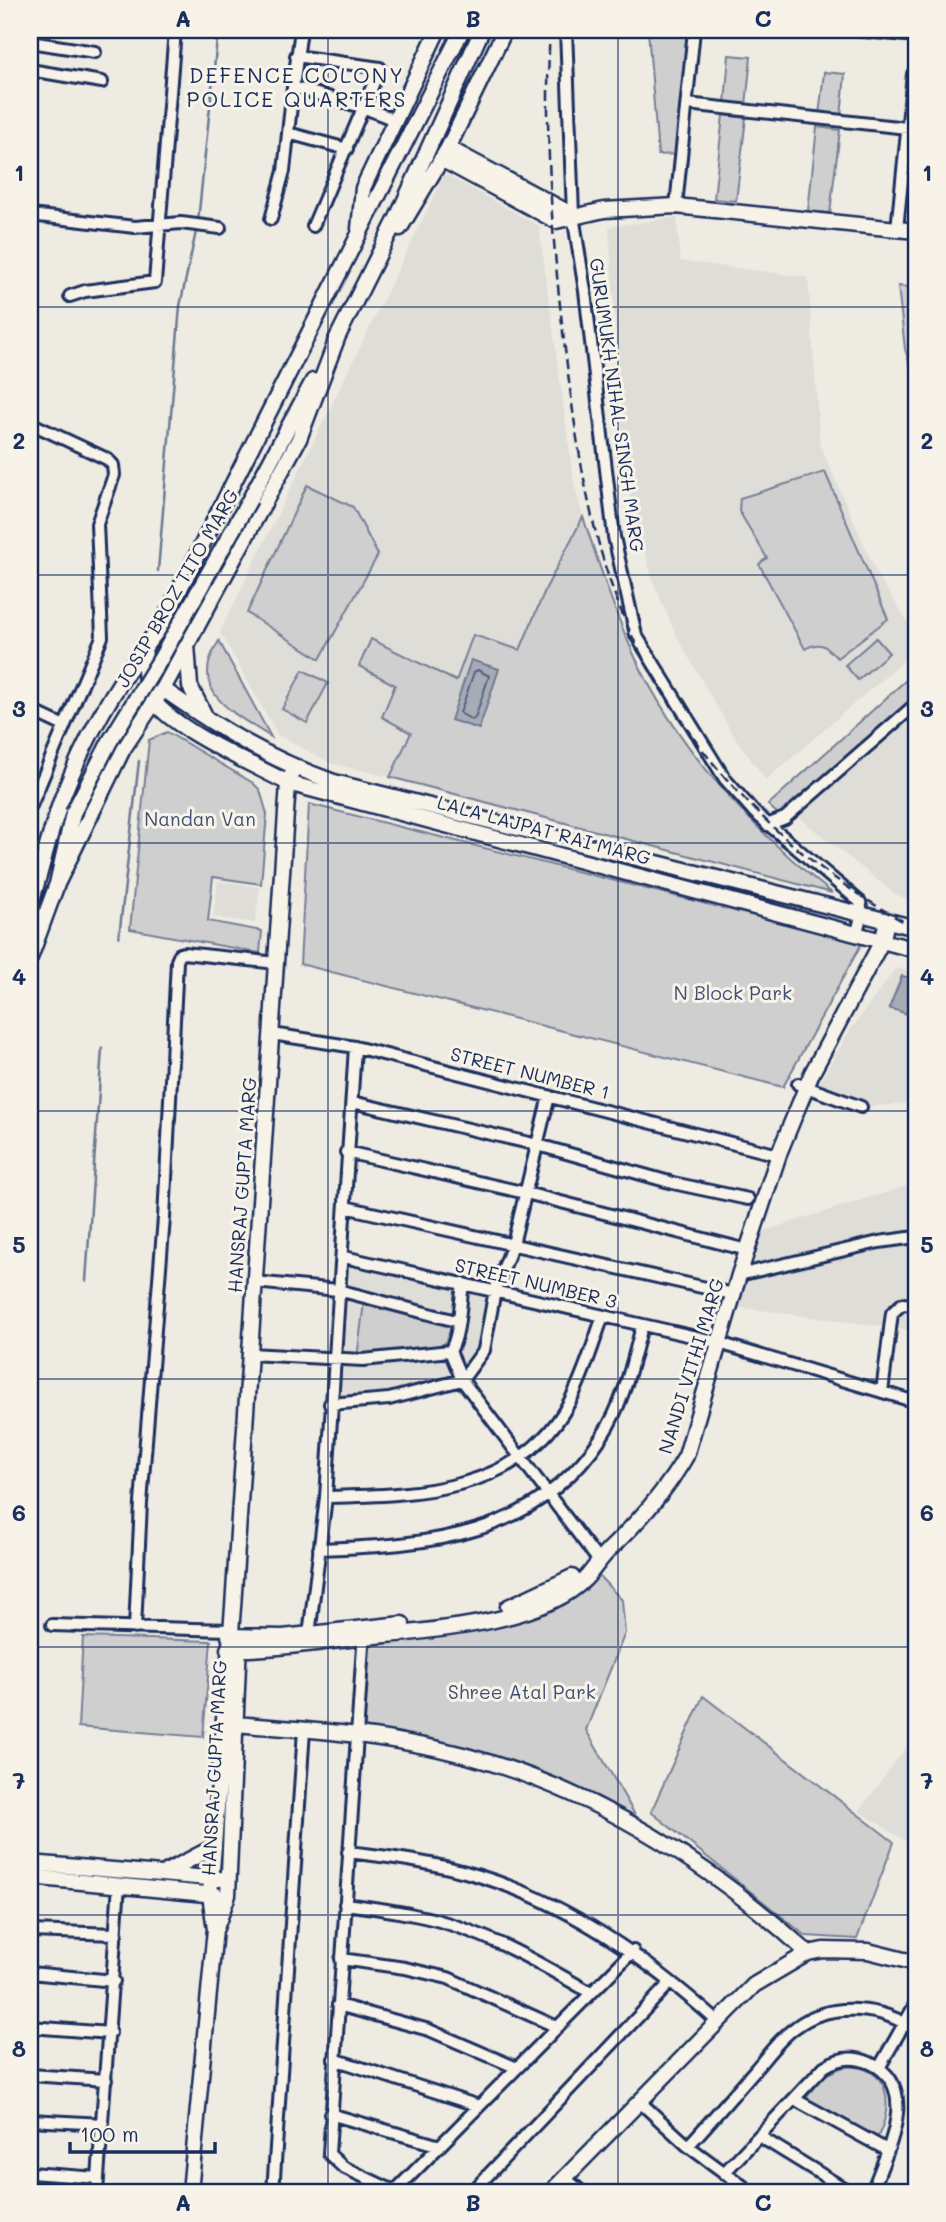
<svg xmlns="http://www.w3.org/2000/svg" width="946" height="2222" font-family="Mali,sans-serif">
  <rect width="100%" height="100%" fill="#eeebe2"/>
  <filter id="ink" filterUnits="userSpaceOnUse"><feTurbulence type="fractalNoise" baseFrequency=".0143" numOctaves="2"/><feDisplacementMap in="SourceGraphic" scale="14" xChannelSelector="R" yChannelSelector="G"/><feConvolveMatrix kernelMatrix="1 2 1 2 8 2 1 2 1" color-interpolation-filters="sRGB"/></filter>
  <g filter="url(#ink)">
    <path fill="#deddd8" d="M445,174L539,226L574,484L583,517L546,588L520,650L456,682L396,685L411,733L390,777L332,764L278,735L220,632Z
      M677,217L680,261L808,277L820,445L879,578L916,634V650L766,780L733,735L676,635L653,581L631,504L623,448L609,227Z
      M916,712V903L895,894L798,817Z
      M218,881L260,887L255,923L213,917Z
      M896,968L916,973V1103L866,1107L817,1087L849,1032Z
      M916,1183V1331L729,1306L751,1235Z
      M348,1263L495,1290L484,1350L462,1380L330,1402Z
      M916,1734V1834L912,1845L859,1811Z"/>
    <path fill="#cfcfcf" stroke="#757f96" stroke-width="2" d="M648,30H690L677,154L658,155Z
      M729,55L751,57L746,105L725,103Z
      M824,72L845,74L841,117L819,115Z
      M723,115L746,118L736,201L714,199Z
      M817,127L840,130L830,213L808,211Z
      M898,286L916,288V386L905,349Z
      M825,472L888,619L837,658C826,646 821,640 805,649L759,564L767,558L739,511L740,498Z
      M307,485L353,507L378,555L320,659L247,613Z
      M583,517C599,564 614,612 635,657C680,752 750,828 832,893L390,777L411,733L382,717L395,685L359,666L371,639L456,681L473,635L520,650L546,588Z
      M876,638L889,653L858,680L845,665Z
      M219,641L271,737C233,713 186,691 219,641Z
      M303,670L328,683L307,723L282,709Z
      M916,671V695L779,815L768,805Z
      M167,732L253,783L260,790L267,814L261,884L213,877L208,921L262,931L260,953L130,929L149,740Z
      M309,804L862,943L783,1087L300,964Z
      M364,1302L449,1323L451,1330L444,1345L357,1359Z
      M597,1574L622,1600L625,1633L586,1730L638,1820L517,1765L361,1732L366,1640L526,1617Z
      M83,1637L211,1641L203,1737L78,1727Z
      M703,1696L894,1842L857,1939L806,1936L651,1812Z
      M843,2067C891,2063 895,2107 876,2140L806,2098L825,2075Z"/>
    <path fill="#a6abb5" stroke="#6e7992" stroke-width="2" d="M471,660L499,669L479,729L451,720Z
      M902,976L916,979V1008L911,1015L889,1008Z"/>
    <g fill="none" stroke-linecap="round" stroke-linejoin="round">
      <path stroke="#536181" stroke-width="2" d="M478,670L489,676L475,718L472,720L460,713L474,672Z"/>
      <path stroke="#6e7992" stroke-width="2.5" d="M198,221L218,30
        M158,571L180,306L197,227
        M119,937L139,761
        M86,1281L102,1048"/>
      <defs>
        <path id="street" d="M301,30L293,87L365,108L395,120
          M566,30L573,215L585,291L614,537L636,635L725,779L755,813L860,902L862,913L857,932
          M856,30L916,36
          M30,42L95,52
          M296,56L380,68L313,226
          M30,70L102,82
          M687,104L916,129
          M288,133L347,149
          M676,206L694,30
          M30,215L135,227L181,223L220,228
          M271,219L284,171L293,87
          M897,229L913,74L916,70
          M70,296L85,291L155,282L175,30
          M30,423L107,459L113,465L114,475L97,524L102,637L30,808
          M30,710L62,725
          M767,825L785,818L916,704
          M272,1034L355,1047L778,1155
          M798,1084L861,1107
          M352,1102L538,1145L673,1183L748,1199
          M346,1152L526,1193L747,1250
          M345,1207L733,1294
          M344,1257L709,1340L916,1402
          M739,1275L879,1242L916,1237
          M254,1282L338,1290L456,1321
          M450,1351L462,1380L598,1560
          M249,1354L363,1360L450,1351C460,1336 460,1303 463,1283
          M882,1392L892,1313L902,1304L916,1305
          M330,1404L389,1399L462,1380L484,1350L495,1290L513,1244L549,1096
          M326,1497C417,1495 522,1493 570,1401C584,1375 593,1344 603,1316
          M319,1549C430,1545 535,1538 602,1436C624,1403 632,1363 642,1326
          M52,1625L229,1630
          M135,1628L141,1503L164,1218L177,961L180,954L184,953L277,963
          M364,1631L329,2154L343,2167L396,2192
          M309,1635L326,1497L355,1047
          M348,1852C392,1857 437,1863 479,1876C569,1903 649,1960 718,2022
          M345,1904C368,1907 391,1910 414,1915C478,1927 536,1961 591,1993
          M30,1931L116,1934
          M341,1959L405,1968L448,1978L557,2027
          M30,1973L114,1981
          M338,2005L429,2030L517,2068
          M30,2027L110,2033
          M334,2059L479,2106
          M879,2068L916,2003
          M30,2075L106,2080
          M794,2099L887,2150
          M640,2102L688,2146L751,2192
          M330,2114L440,2146
          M30,2120L103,2124
          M759,2136L850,2192
          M688,2146C711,2121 733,2095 755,2070C768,2055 780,2038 796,2027C830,2001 884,2006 916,2031
          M30,2173L98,2178
          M724,2173L824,2067C838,2058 854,2056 870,2063C923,2087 885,2154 872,2192
          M565,2178L582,2192
          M395,2191L633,1951
          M97,2192L119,1884
          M273,2192L304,1730
          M472,2192L670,1983"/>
        <path id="secondary" d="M448,148L573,215
          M441,159L556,221L604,210L676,206L916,231
          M400,228L448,148L505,30
          M359,229L363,188L438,30
          M335,342L397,218L482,30
          M250,499L313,381
          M187,645L190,686L205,716
          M144,646C146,663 143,679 150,695C166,727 255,765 288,783L916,950
          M163,689C220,729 268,759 334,782L916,928
          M57,884L123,749L163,689L299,439L338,336
          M30,906C42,869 50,829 64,793C88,732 120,677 161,626L462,30
          M30,958L57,884L73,813
          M508,1607L572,1577
          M229,1636L283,1637L402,1624
          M228,1649C274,1650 319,1642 366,1637C425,1631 542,1624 585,1579C594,1569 601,1557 612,1547C641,1519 666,1491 686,1456L739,1275L780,1151L812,1073L883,939L887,920
          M235,1724C293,1729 352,1732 409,1743C562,1770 695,1850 808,1953
          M30,1863L220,1879
          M166,1872L214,1847
          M30,1877L216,1895
          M216,1928L228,1895L239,1642
          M190,2192L215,1929L210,1895L233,1607L288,783L295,768
          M551,2192L754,1985L808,1953L823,1950L868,1951L916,1963"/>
      </defs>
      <use href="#street" stroke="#1b2f5e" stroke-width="16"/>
      <use href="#secondary" stroke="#1b2f5e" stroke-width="19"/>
      <use href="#street" stroke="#f7f3e8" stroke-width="10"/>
      <use href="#secondary" stroke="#f7f3e8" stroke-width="14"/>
      <path stroke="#1b2f5e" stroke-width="2.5" stroke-dasharray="10 5" stroke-linecap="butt" d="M550,30C544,133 552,239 564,341C573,415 582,487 603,559C648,715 773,855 916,928"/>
      <defs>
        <path id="secondary-bridge" d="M73,813L110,741L161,658L250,499"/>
      </defs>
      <use href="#secondary-bridge" stroke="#1b2f5e" stroke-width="19" stroke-linecap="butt"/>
      <use href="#secondary-bridge" stroke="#f7f3e8" stroke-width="14"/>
    </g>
  </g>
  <path fill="none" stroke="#1b2f5e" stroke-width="2" stroke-opacity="0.55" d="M328,30V2192M618,30V2192M30,307H916M30,575H916M30,843H916M30,1111H916M30,1379H916M30,1647H916M30,1915H916"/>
  <g text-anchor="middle" stroke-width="6" stroke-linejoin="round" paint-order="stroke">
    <g font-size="19" fill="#1b2f5e" stroke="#f7f3e8">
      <text transform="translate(617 405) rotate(82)" y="7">GURUMUKH NIHAL SINGH MARG</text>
      <text transform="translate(177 588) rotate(-60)" y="7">JOSIP BROZ TITO MARG</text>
      <text transform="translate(544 830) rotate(15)" y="7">LALA LAJPAT RAI MARG</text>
      <text transform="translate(530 1073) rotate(14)" y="7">STREET NUMBER 1</text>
      <text transform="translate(242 1185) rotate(-86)" y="7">HANSRAJ GUPTA MARG</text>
      <text transform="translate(536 1283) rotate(13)" y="7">STREET NUMBER 3</text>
      <text transform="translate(691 1366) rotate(-73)" y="7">NANDI VITHI MARG</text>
      <text transform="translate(214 1768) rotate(-87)" y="7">HANSRAJ GUPTA MARG</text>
    </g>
    <g font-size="19" fill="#3f4f75" stroke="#f7f3e8">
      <text x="200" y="826">Nandan Van</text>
      <text x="733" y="1000">N Block Park</text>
      <text x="522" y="1699">Shree Atal Park</text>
    </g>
    <g font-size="21" letter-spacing="2" fill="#1b2f5e" stroke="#f7f3e8">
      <text x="297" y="83">DEFENCE COLONY<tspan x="297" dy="24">POLICE QUARTERS</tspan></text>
    </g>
  </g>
  <rect width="946" height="2222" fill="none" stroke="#f7f3e8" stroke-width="77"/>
  <path d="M70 2142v10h145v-10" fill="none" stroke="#1b2f5e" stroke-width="3.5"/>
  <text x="80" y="2142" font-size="21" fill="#1b2f5e" stroke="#f7f3e8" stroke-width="5" paint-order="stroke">100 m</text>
  <rect x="38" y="38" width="870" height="2146" fill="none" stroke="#1b2f5e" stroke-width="2.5"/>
  <g font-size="23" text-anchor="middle" font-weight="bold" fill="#1b2f5e">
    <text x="183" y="27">A</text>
    <text x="473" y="27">B</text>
    <text x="763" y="27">C</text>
    <text x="19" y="181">1</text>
    <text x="927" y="181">1</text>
    <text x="19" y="449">2</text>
    <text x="927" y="449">2</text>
    <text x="19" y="717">3</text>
    <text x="927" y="717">3</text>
    <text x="19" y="985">4</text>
    <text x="927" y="985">4</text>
    <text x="19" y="1253">5</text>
    <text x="927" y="1253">5</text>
    <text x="19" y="1521">6</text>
    <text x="927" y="1521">6</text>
    <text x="19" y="1789">7</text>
    <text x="927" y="1789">7</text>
    <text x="19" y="2057">8</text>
    <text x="927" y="2057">8</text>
    <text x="183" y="2211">A</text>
    <text x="473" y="2211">B</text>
    <text x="763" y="2211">C</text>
  </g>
</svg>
